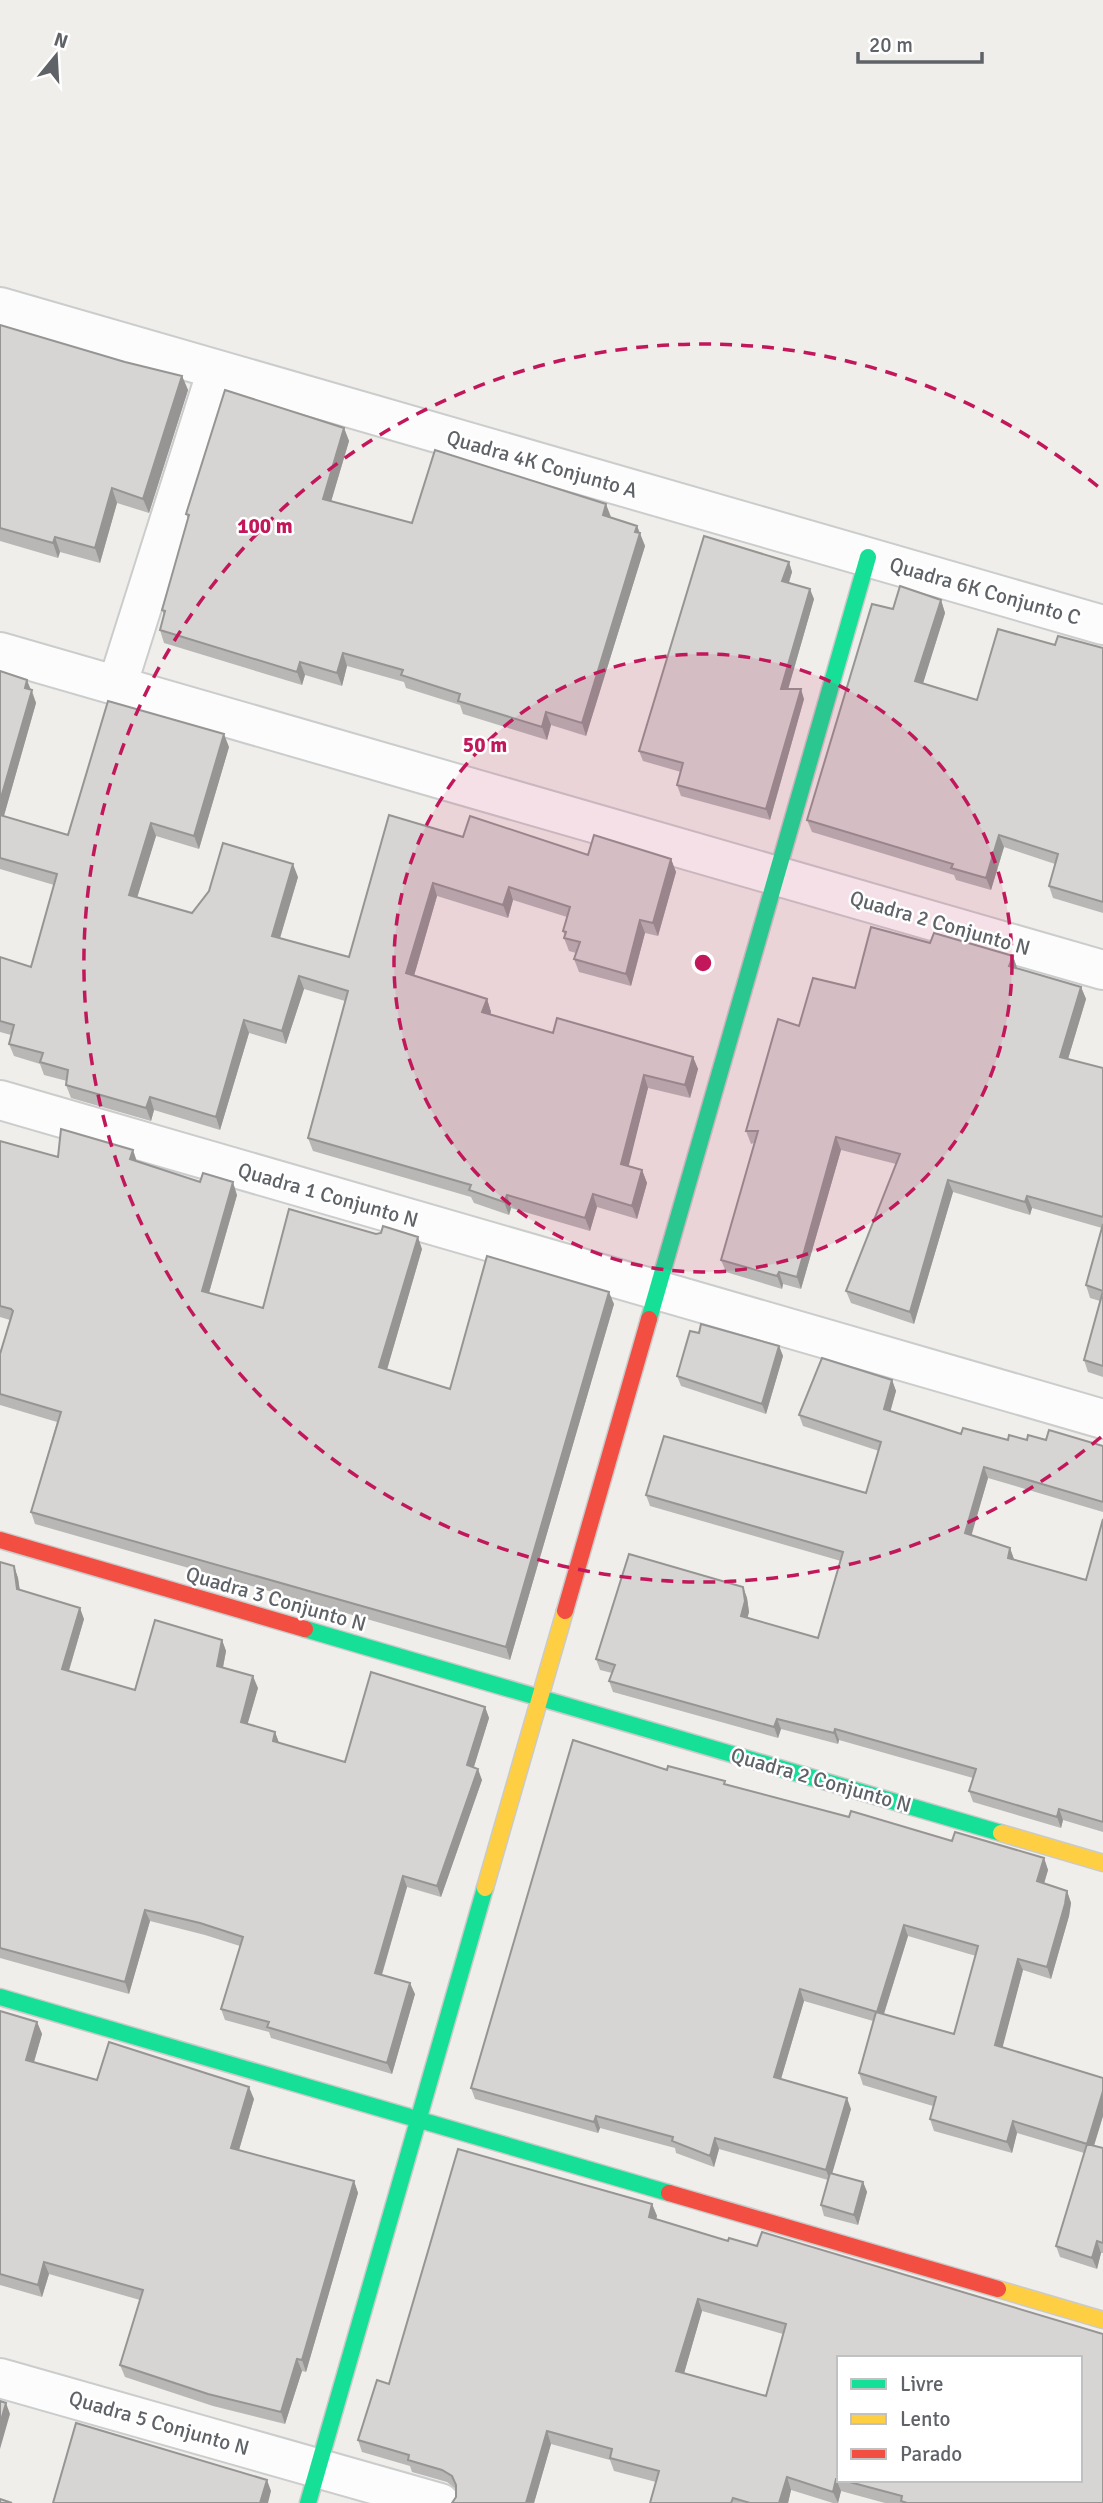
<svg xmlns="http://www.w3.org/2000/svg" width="1103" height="2503" font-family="Signika,sans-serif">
  <rect width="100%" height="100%" fill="#efeeea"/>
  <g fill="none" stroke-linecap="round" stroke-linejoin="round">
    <defs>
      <path id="street" d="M0,307L1103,625
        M0,652L1103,970
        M117,686L217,370
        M0,1100L1103,1419
        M0,2378L440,2503"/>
      <path id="fast" d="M649,1319L868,557
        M305,1629L1001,1833
        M0,1997L669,2193
        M308,2503L485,1888"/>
      <path id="slow" d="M1001,1833L1103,1863
        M485,1888L565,1611
        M998,2289L1103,2320"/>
      <path id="jam" d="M0,1540L305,1629
        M565,1611L649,1319
        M669,2193L998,2289"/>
    </defs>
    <use href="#street" stroke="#cbcccc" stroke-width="42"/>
    <use href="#fast" stroke="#cacacb" stroke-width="19"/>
    <use href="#slow" stroke="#cacacb" stroke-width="19"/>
    <use href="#jam" stroke="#cacacb" stroke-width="19"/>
    <use href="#street" stroke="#fdfcfc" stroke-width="38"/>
    <use href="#fast" stroke="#16e098" stroke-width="16"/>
    <use href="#slow" stroke="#ffcf43" stroke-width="16"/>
    <use href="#jam" stroke="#f24e42" stroke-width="16"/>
  </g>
  <path fill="#b8b7b5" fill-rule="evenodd" d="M0,325L125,362L182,376L188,390L149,513L117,503L100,563L60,552L58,558L0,541Z
    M344,428L349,441L331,501L412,523L611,517L637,526L645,546L586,736L551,725L547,740L463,714L460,705L406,688L404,682L347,666L342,686L305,675L302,685L164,643L160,630L164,615L162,610L188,519L186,514Z
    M789,562L792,572L789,583L814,599L788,689L804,699L770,820L681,796L677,785L681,772L643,761L639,751Z
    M941,600L945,613L923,683L977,700L1055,645L1103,648V913L1053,898L1049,886L1055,864L1004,847L991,890L956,880L954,875L812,832L807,820L893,609Z
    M0,671L32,690L36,703L4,816L68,835L229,747L199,849L156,836L137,897L192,913L298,877L280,938L349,957L463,837L588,855L671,859L676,872L658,936L645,933L631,986L579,972L574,959L576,953L569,951L564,938L565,936L563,931L567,917L513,900L508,918L437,896L414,976L487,999L491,1012L490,1014L553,1033L693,1057L698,1069L690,1098L648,1088L628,1166L642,1170L647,1183L637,1219L597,1207L590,1231L511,1208L509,1215L474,1203L471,1197L313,1151L308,1138L345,1001L304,989L286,1044L249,1033L220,1130L154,1110L151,1121L71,1098L66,1085L67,1081L44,1075L40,1064L14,1056L9,1044L11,1035L0,1032V957L31,967L54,885L0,869Z
    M930,943L1013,956L1017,968L1081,987L1086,999L1068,1059L1103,1068V1377L1088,1372L1084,1360L1100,1301L1090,1298L1086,1285L1102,1228L1032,1208L1030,1215L953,1192L914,1324L851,1303L846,1291L896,1164L841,1150L801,1289L783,1284L782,1289L726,1272L721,1260L754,1143L751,1144L746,1131L799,1026L855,988Z
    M0,1141L58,1157L133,1150L137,1161L237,1195L209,1293L263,1308L422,1249L387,1369L450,1389L614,1304L510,1660L35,1524L31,1512L57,1422L0,1405V1354L10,1320L0,1317Z
    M699,1333L779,1346L783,1356L766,1414L681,1386L677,1376Z
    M892,1380L896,1391L890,1411L961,1434L1008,1440H1046L1103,1446V1512L988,1478L971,1535L1010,1548L1014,1560L1086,1580L1103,1519V1832L1063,1820L1061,1828L973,1802L969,1791L973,1778L839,1740L838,1744L781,1729L778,1738L613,1692L609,1681L612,1673L600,1670L596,1659L743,1587L747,1598L749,1612L747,1618L818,1638L841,1561L650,1506L646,1495L866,1493L879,1451L803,1426L799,1415Z
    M0,1562L14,1566L18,1578L20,1590L84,1619L69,1671L135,1690L222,1640L226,1651L223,1668L258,1688L247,1724L275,1732L279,1743L345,1762L485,1707L489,1718L474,1767L482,1780L441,1897L407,1887L382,1975L415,1994L392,2074L271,2038L269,2032L225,2020L221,2009L240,1946L205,1935L150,1921L129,1994L0,1958Z
    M667,1770L849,1817L952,1841L1044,1858L1048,1870L1044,1884L1067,1891L1071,1903L1069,1916L1051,1979L1023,1970L1002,2047L1103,2078V2116L1094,2146L1103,2148V2253H1101L1097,2269L1060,2257L1056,2246L1084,2153L1017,2133L1012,2153L934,2131L930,2119L933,2106L863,2085L859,2073L873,2021L804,2001L781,2079L851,2109L832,2173L863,2182L867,2192L858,2225L824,2216L821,2205L828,2180L719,2149L714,2167L676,2153L675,2148L600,2128L598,2133L475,2099L471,2088ZM908,1936L976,1956L954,2034L884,2014Z
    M0,2011L37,2022L42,2034L34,2062L97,2080L254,2099L239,2150L354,2181L358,2193L306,2372L302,2371L285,2424L213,2406L125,2377L120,2365L140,2300L49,2274L42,2297L0,2285Z
    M458,2149L652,2204L657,2216L656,2219L728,2241L729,2238L757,2246L762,2232L1103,2334V2503H885L841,2491L838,2503H833L791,2490L788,2503H650L656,2482L614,2471L610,2460L551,2444L534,2503H452L456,2497V2489L447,2482L412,2472L410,2466L362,2452L358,2440L377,2380L389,2384ZM702,2311L783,2334L766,2396L684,2373ZM839,2358H1080V2480H839Z"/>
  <path fill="#969594" d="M182,376L188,390L149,513L143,499Z
    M344,428L349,441L328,512L323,499Z
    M112,488L117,503L100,563L95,548Z
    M606,504L611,517L603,515Z
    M637,526L645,546L586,736L582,723Z
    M55,537L60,552L58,558L53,543Z
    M789,562L792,572L786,591L782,581Z
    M810,589L814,599L785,700L781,689Z
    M941,600L945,613L920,693L915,681Z
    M343,653L347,666L342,686L337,673Z
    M300,662L305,675L302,685L297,672Z
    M27,680L36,703L1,826L0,823V801Z
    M801,689L804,699L770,820L766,809Z
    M546,712L551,725L547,740L542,727Z
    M224,734L229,747L199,849L194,836Z
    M151,823L156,836L134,908L129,895Z
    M999,835L1004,847L991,890L986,878Z
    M671,859L676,872L658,936L653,923Z
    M293,864L298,877L277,948L272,936Z
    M433,883L437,896L411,986L406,973Z
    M509,887L513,900L508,918L503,905Z
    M640,920L645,933L631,986L626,974Z
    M1013,956L1017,968L1009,966Z
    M299,976L304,989L286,1044L282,1031Z
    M1081,987L1086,999L1065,1069L1060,1057Z
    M487,999L491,1012L487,1025L482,1012Z
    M244,1020L249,1033L220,1130L216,1117Z
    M693,1057L698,1069L690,1098L685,1085Z
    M644,1075L648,1088L626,1177L621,1164Z
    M150,1097L154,1110L151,1121L146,1108Z
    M836,1137L841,1150L801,1289L797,1277Z
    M133,1150L137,1163L130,1159Z
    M642,1170L647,1183L637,1219L632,1206Z
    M948,1180L953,1192L914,1324L910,1312Z
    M233,1182L237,1195L206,1303L202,1291Z
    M593,1194L597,1207L590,1231L585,1218Z
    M507,1195L511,1208L509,1215L504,1202Z
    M1027,1196L1032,1208L1030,1215L1025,1202Z
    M418,1237L422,1249L384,1380L379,1367Z
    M779,1272L783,1284L782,1289L777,1276Z
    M609,1292L614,1304L510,1660L506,1647Z
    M779,1346L783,1356L766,1414L762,1404Z
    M892,1380L896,1391L888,1420L884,1409Z
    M984,1467L988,1478L969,1544L965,1533Z
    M1010,1548L1014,1559L1012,1569L1008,1558Z
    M14,1566L18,1578L21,1601L17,1589Z
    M743,1587L747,1598L749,1612L745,1627L741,1616Z
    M80,1608L84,1619L66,1680L62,1669Z
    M222,1640L226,1651L221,1677L217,1666Z
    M253,1676L258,1688L245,1733L241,1722Z
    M485,1707L489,1718L471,1776L467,1765Z
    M777,1719L781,1729L778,1738L774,1727Z
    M835,1729L839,1740L838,1744L834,1733Z
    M275,1732L279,1743L273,1741Z
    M478,1769L482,1780L441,1897L437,1886Z
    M1059,1809L1063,1820L1061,1828L1057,1817Z
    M1044,1858L1048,1870L1041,1893L1037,1881Z
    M403,1876L407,1887L379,1984L375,1973Z
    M1067,1891L1071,1903L1069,1916L1051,1979L1047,1967Z
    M145,1910L150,1921L129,1994L125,1982Z
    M904,1925L908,1936L881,2023L877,2012Z
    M1018,1959L1023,1970L1000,2057L995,2045Z
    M410,1983L415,1994L392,2074L387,2063Z
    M800,1989L804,2001L778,2089L774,2077Z
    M37,2022L42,2034L31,2072L26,2060Z
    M249,2087L254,2099L236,2160L231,2148Z
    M1103,2091V2116L1091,2155L1087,2144Z
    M847,2098L851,2109L830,2181L826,2170Z
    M596,2116L600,2128L598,2133L594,2122Z
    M1013,2121L1017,2133L1012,2153L1007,2142Z
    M715,2138L719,2149L714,2167L710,2156Z
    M354,2181L358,2193L306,2372L302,2360Z
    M863,2182L867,2192L858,2225L854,2215Z
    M652,2204L657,2216L653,2230L649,2217Z
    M1097,2241L1101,2253L1097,2269L1092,2258Z
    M44,2262L49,2274L42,2297L38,2285Z
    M698,2299L702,2311L681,2384L676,2371Z
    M297,2359L302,2371L285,2424L281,2412Z
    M6,2403L10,2414L0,2449V2424Z
    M547,2431L551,2444L534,2503H526Z
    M787,2477L791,2490L788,2503H779Z
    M836,2479L841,2491L838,2503L833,2492Z
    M267,2480L271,2491L268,2503H260Z"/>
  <path fill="#d6d5d3" stroke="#969594" stroke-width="2" fill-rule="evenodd" d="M0,325L125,362L182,376L143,499L112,488L95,548L55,537L53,543L0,528Z
    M225,390L344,428L323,499L412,523L435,450L606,504L603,515L637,526L635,532L640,533L582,723L546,712L542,727L458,701L460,694L401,675L403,670L343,653L337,673L300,662L297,672L160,630L165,611L162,610L189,515L186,514Z
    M704,536L789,562L782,581L810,589L781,689H801L766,809L677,785L683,763L639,751Z
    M900,586L941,600L915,681L977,700L998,629L1055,645L1058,636L1103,648V902L1049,886L1058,854L999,835L986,878L951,868L953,864L807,820L872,604L893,609Z
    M0,671L27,680L25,688L32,690L0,801Z
    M108,701L224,734L194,836L151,823L129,895L192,913L209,891L223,843L293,864L272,936L349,957L389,815L463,837L470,816L588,855L594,835L671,859L653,923L640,920L626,974L574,959L580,942L564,938L566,932L563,931L570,907L509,887L503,905L433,883L406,973L487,999L482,1012L553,1033L557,1018L693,1057L685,1085L644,1075L621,1164L642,1170L632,1206L593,1194L585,1218L507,1195L504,1202L469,1190L471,1185L308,1138L348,991L299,976L282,1031L244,1020L216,1117L150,1097L146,1108L66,1085L68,1070L40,1062L43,1053L9,1044L14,1025L0,1021V957L31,967L57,874L0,858V815L68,835Z
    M871,927L930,943L934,933L1013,956L1009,966L1081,987L1060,1057L1103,1068V1217L1027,1196L1025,1202L948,1180L910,1312L846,1291L900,1154L836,1137L797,1277L779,1272L777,1276L721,1260L758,1131H746L778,1019L799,1026L813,978L855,988Z
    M61,1129L133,1150L130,1159L200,1182L203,1173L233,1182L202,1291L263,1308L289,1209L376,1234L381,1233L383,1226L418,1237L379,1367L450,1389L487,1256L609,1292L506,1647L31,1512L61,1412L0,1394V1354L13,1311L11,1309L0,1306V1141L58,1157Z
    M1103,1224V1291L1086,1285Z
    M1103,1291V1366L1084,1360Z
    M701,1324L779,1346L762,1404L677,1376L690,1331L699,1333Z
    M822,1358L892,1380L884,1409L961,1434L963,1428L1008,1440L1009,1435L1027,1440L1028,1435L1046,1440L1049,1430L1103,1446V1502L984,1467L965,1533L1010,1548L1008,1558L1086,1580L1103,1519V1822L1059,1809L1057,1817L969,1791L976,1769L835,1729L834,1733L777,1719L774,1727L609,1681L615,1665L596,1659L629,1554L743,1587L745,1601L741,1616L818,1638L843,1552L646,1495L664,1436L866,1493L881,1442L799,1415Z
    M0,1562L14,1566L17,1589L80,1608L62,1669L135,1690L155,1620L222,1640L217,1666L253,1676L241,1722L275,1732L273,1741L345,1762L371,1672L485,1707L467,1765L478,1769L437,1886L403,1876L375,1973L410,1983L387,2063L267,2027L269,2022L221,2009L243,1937L200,1923L145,1910L125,1982L0,1948Z
    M573,1740L667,1770L668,1766L725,1781L724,1784L849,1817L851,1811L952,1841L955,1832L1044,1858L1037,1881L1067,1891L1065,1904L1047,1967L1018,1959L995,2045L1103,2078V2091L1087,2144L1103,2148V2243L1097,2241L1092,2258L1056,2246L1087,2144L1013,2121L1007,2142L930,2119L936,2097L859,2073L876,2012L954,2034L978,1946L904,1925L877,2012L800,1989L774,2077L847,2098L826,2170L715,2138L710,2156L672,2141L673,2137L596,2116L594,2122L471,2088Z
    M0,2011L37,2022L26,2060L97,2080L109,2042L249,2087L231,2148L354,2181L302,2360L297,2359L281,2412L208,2394L120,2365L143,2290L44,2262L38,2285L0,2274Z
    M458,2149L652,2204L649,2217L728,2241L729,2238L757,2246L762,2232L1103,2334V2503H907L901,2501L902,2496L842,2480H1080V2358H839V2479H836L833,2492L787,2477L779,2503H750L733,2498L731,2503H650L659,2471L610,2458L612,2449L547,2431L526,2503H452L456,2497V2485L452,2476L442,2470L408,2460L409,2455L358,2440L377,2380L389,2384ZM698,2299L786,2324L766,2396L676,2371Z
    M830,2173L863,2182L854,2215L821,2205Z
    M0,2401L6,2403L0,2424Z
    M76,2423L267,2480L260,2503H53Z
    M0,2499L12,2503H0Z"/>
  <circle cx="703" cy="963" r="309" fill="#c2185b" fill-opacity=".12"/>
  <g fill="none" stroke="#c2185b" stroke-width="3.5" stroke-dasharray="12 9">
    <circle cx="703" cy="963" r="309"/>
    <path d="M1101 1437A619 619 0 1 1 1101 489"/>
  </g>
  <g text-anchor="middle" stroke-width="5" stroke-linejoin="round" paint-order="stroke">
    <g font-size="21" fill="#5f6368" stroke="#fff">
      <text transform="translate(542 464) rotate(16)" y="7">Quadra 4K Conjunto A</text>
      <text transform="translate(985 591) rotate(16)" y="7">Quadra 6K Conjunto C</text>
      <text transform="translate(940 923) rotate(16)" y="7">Quadra 2 Conjunto N</text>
      <text transform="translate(328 1195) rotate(16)" y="7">Quadra 1 Conjunto N</text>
      <text transform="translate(276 1599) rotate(16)" y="7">Quadra 3 Conjunto N</text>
      <text transform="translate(821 1780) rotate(16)" y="7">Quadra 2 Conjunto N</text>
      <text transform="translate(159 2423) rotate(16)" y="7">Quadra 5 Conjunto N</text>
    </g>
  </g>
  <circle cx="703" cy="963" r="10" fill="#c2185b" stroke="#fff" stroke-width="3.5"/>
  <g font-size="21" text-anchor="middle" font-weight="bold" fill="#c2185b" stroke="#fff" stroke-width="5" stroke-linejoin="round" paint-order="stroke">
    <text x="265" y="533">100 m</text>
    <text x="485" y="752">50 m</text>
  </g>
  <rect x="837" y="2356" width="245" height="126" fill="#ffffff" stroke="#bfc1c3" stroke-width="2"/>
  <rect x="851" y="2379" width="35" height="10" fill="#16e098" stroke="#bfc1c3" stroke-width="2"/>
  <text x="900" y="2391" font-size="21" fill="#5f6368">Livre</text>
  <rect x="851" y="2414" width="35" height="10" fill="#ffcf43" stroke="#bfc1c3" stroke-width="2"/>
  <text x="900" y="2426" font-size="21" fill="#5f6368">Lento</text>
  <rect x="851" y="2449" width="35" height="10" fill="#f24e42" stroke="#bfc1c3" stroke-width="2"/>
  <text x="900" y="2461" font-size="21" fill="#5f6368">Parado</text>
  <g transform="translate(56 56) rotate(18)" stroke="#ffffff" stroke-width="5" paint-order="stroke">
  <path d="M0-5L12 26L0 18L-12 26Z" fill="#5f6368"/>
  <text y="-10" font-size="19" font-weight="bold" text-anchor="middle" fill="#5f6368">N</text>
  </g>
  <path d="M858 52v10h124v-10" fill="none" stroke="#5f6368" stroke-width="3.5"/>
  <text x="869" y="52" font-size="21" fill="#5f6368" stroke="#ffffff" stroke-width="5" paint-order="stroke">20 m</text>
</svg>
